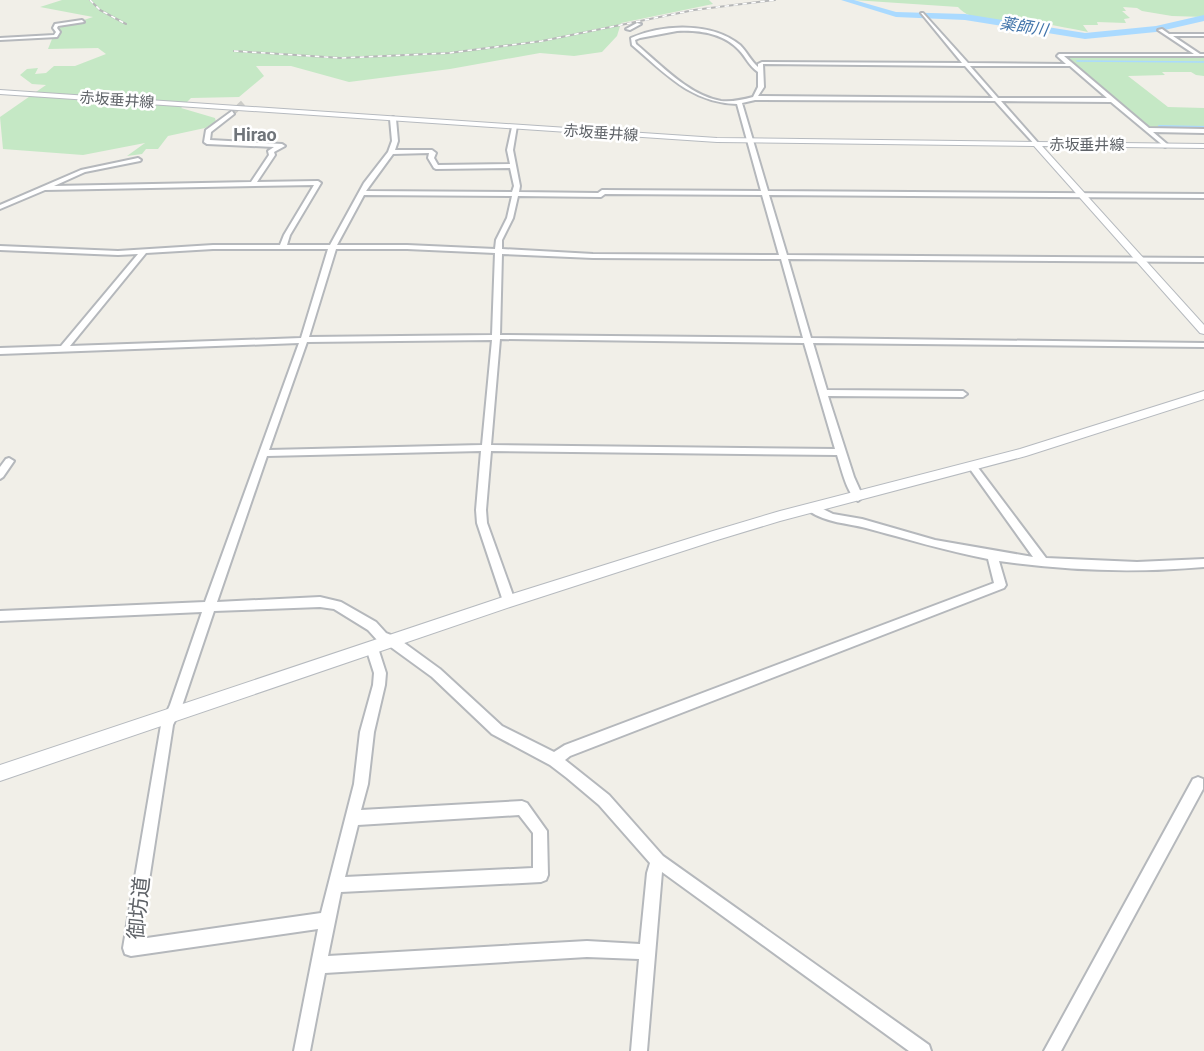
<svg xmlns="http://www.w3.org/2000/svg" width="1204" height="1051" font-family="Roboto,'Noto Sans JP',sans-serif">
  <rect width="100%" height="100%" fill="#f1efe8"/>
  <path fill="#c5e8c5" d="M62,0H709L713,4L621,23L617,36L602,52L574,56L540,53L450,69L349,82L291,66H256L264,76L239,97L191,98L181,108L215,118L216,122L205,128L168,136L158,149H146L142,154L127,156L145,143L83,155L3,149L0,117L46,85L32,84L20,75L27,69L38,68L35,74L46,73L54,66H75L106,54L98,48L48,49L56,29L93,17L40,7Z
    M853,0H1204V17L1172,16L1142,11L1137,8L1123,7L1126,11H1122L1130,18L1124,19L1126,23L1097,22L1098,25H1083L1088,32C1072,29 1055,25 1038,23C1013,19 976,27 958,7Z
    M1063,56H1204V76L1196,75L1191,72H1162L1165,75L1128,76L1168,107L1204,108V129H1151Z"/>
  <g fill="none" stroke-linecap="round" stroke-linejoin="round">
    <path stroke="#aadaff" stroke-width="1.5" d="M1077,61L1204,62"/>
    <path stroke="#aadaff" stroke-width="2" d="M1159,126L1204,127"/>
    <path fill="#aadaff" fill-rule="evenodd" d="M841,0H854L896,12L965,14L1085,33L1156,26L1204,15V21L1156,32L1085,39L965,20L896,17Z"/>
    <path stroke="#ccccc8" stroke-width="6" stroke-dasharray="6 3" stroke-linecap="butt" d="M232,113L243,103"/>
    <defs>
      <path id="street" d="M921,13H923L968,63L1066,64L1057,56L1059,54H1194L1158,30L1162,29L1169,34H1204V36H1173L1200,54H1204V56H1064L1149,128L1204,129V133L1153,132L1167,144V146L1165,147L1111,102L1001,101L1039,144V146L1037,147L995,101L755,100L742,103L768,191L1204,194V198L769,195L787,255L1204,258V262L788,259L811,338L1204,343V347L813,343L827,390L963,391L967,394L963,397L828,396L854,477L863,497L858,501C847,495 841,467 837,455L491,451L486,510L487,523L515,601L513,604L509,606L505,604L503,601L477,523L476,510L481,451L267,456L217,602L320,597L341,602L376,622L386,633L396,637L440,669L502,726L554,752L565,745L994,583L988,559C946,551 907,539 866,528C847,523 827,523 809,511L808,508L813,504L833,514L862,519L935,540L1033,557L970,469L968,467L970,465H976L1046,558L1137,562L1204,559V567C1135,573 1067,571 999,561L1006,585L1004,588L570,756L565,760L609,795L663,856L929,1045L931,1051H909L662,872L647,1051H631L639,959L587,957L325,973L310,1051H294L318,929L131,956L125,954L123,948L161,725L170,705L202,612L0,621V611L205,602L299,343L0,354V348L61,346L138,254L118,255L0,250V246L118,251L213,245H280L284,235L314,185L45,190L0,209V205L81,170L138,158L141,160L140,161L85,172L54,186L251,182L269,155L268,151L274,147L207,144L204,142L206,130L232,111L234,114L211,132L210,140L282,144L285,146L274,152L275,155L257,182L318,181L321,183L290,235L287,245H330L364,183L388,152L392,141L390,119L393,117L396,119L398,141L395,150H432L436,153L434,158L438,165L510,164L507,150L512,127L517,126L513,150L520,186L519,192L598,193L602,190L761,191L737,104C691,103 665,73 632,45L631,38C663,24 712,22 740,45C747,52 751,61 758,67V64L762,62L962,63ZM677,31C699,30 723,33 739,50C746,57 749,66 758,72V87L753,97C742,100 732,102 721,101C688,95 660,64 636,44L635,40L640,38ZM763,64L965,66L993,98L758,96L764,87ZM970,66H1070L1107,98H998ZM429,153L428,158L434,168L436,169L510,168L514,186L512,192L366,191L393,154ZM605,194L762,195L779,255L593,254L502,249V240L513,218L518,196L601,197ZM364,195L512,196L507,218L496,240L495,249L407,245H337ZM213,249H328L301,338L70,346L146,253ZM336,249H407L495,253L492,335L309,337ZM502,254L593,258L781,259L803,338L500,335ZM500,339L804,343L835,449L491,445ZM492,340L482,445L269,450L307,342ZM320,607L334,609L368,630L378,641L388,645L432,677L492,734L550,765L567,778L599,805L650,863L647,873L640,944L587,941L328,956L341,892L541,882L546,880L548,875L547,831L527,803L522,801L361,810L368,784L374,732L385,685L386,673L378,648L376,644L372,643L368,644L366,648L374,673L373,685L360,732L354,784L321,913L140,939L173,725L182,706L214,611ZM519,815L533,833V868L345,877L358,825Z
        M82,20L84,22L58,26L57,28L60,32L57,37L0,40V38L54,35L56,32L53,28L55,24Z
        M637,23L641,24L630,30L626,29Z
        M9,458L14,461L3,477L0,479V467L6,459Z
        M1198,777L1203,779V789L1061,1051H1044L1193,779Z"/>
      <path id="secondary" d="M0,90L717,138L1204,144V148L1042,146L1204,325V334L1200,333L1034,146L717,142L0,94Z
        M1204,391V399L1026,456L780,521L714,541L510,607L0,781V765L509,595L713,531L780,511L1020,449Z"/>
    </defs>
    <use href="#street" stroke="#b5b8bc" stroke-width="4"/>
    <use href="#secondary" stroke="#b6babf" stroke-width="2"/>
    <use href="#street" fill="#fff" fill-rule="evenodd"/>
    <use href="#secondary" fill="#fff" fill-rule="evenodd"/>
    <defs>
      <path id="rail" d="M90,0L100,10L126,24
        M234,51L341,58L449,53L542,41L694,10L775,0"/>
    </defs>
    <use href="#rail" stroke="#b6b7b8" stroke-width="2"/>
    <use href="#rail" stroke="#fff" stroke-width="1.5" stroke-dasharray="4.5" stroke-linecap="butt"/>
  </g>
  <g text-anchor="middle" stroke-width="5" stroke-linejoin="round" paint-order="stroke">
    <g font-size="15" fill="#5f6368" stroke="#fff">
      <text transform="translate(117 100) rotate(4)" y="5">赤坂垂井線</text>
      <text transform="translate(601 133) rotate(4)" y="5">赤坂垂井線</text>
      <text x="1087" y="150">赤坂垂井線</text>
    </g>
    <g font-size="16" font-style="italic" fill="#4174aa" stroke="#fff">
      <text transform="translate(1024 26) rotate(9)" y="6">薬師川</text>
    </g>
    <g font-size="18" font-weight="bold" fill="#70757a" stroke="#fff">
      <text x="255" y="141">Hirao</text>
    </g>
    <g font-size="21" fill="#5f6368" stroke="#fff">
      <text transform="translate(139 908) rotate(-84)" y="7">御坊道</text>
    </g>
  </g>
</svg>
